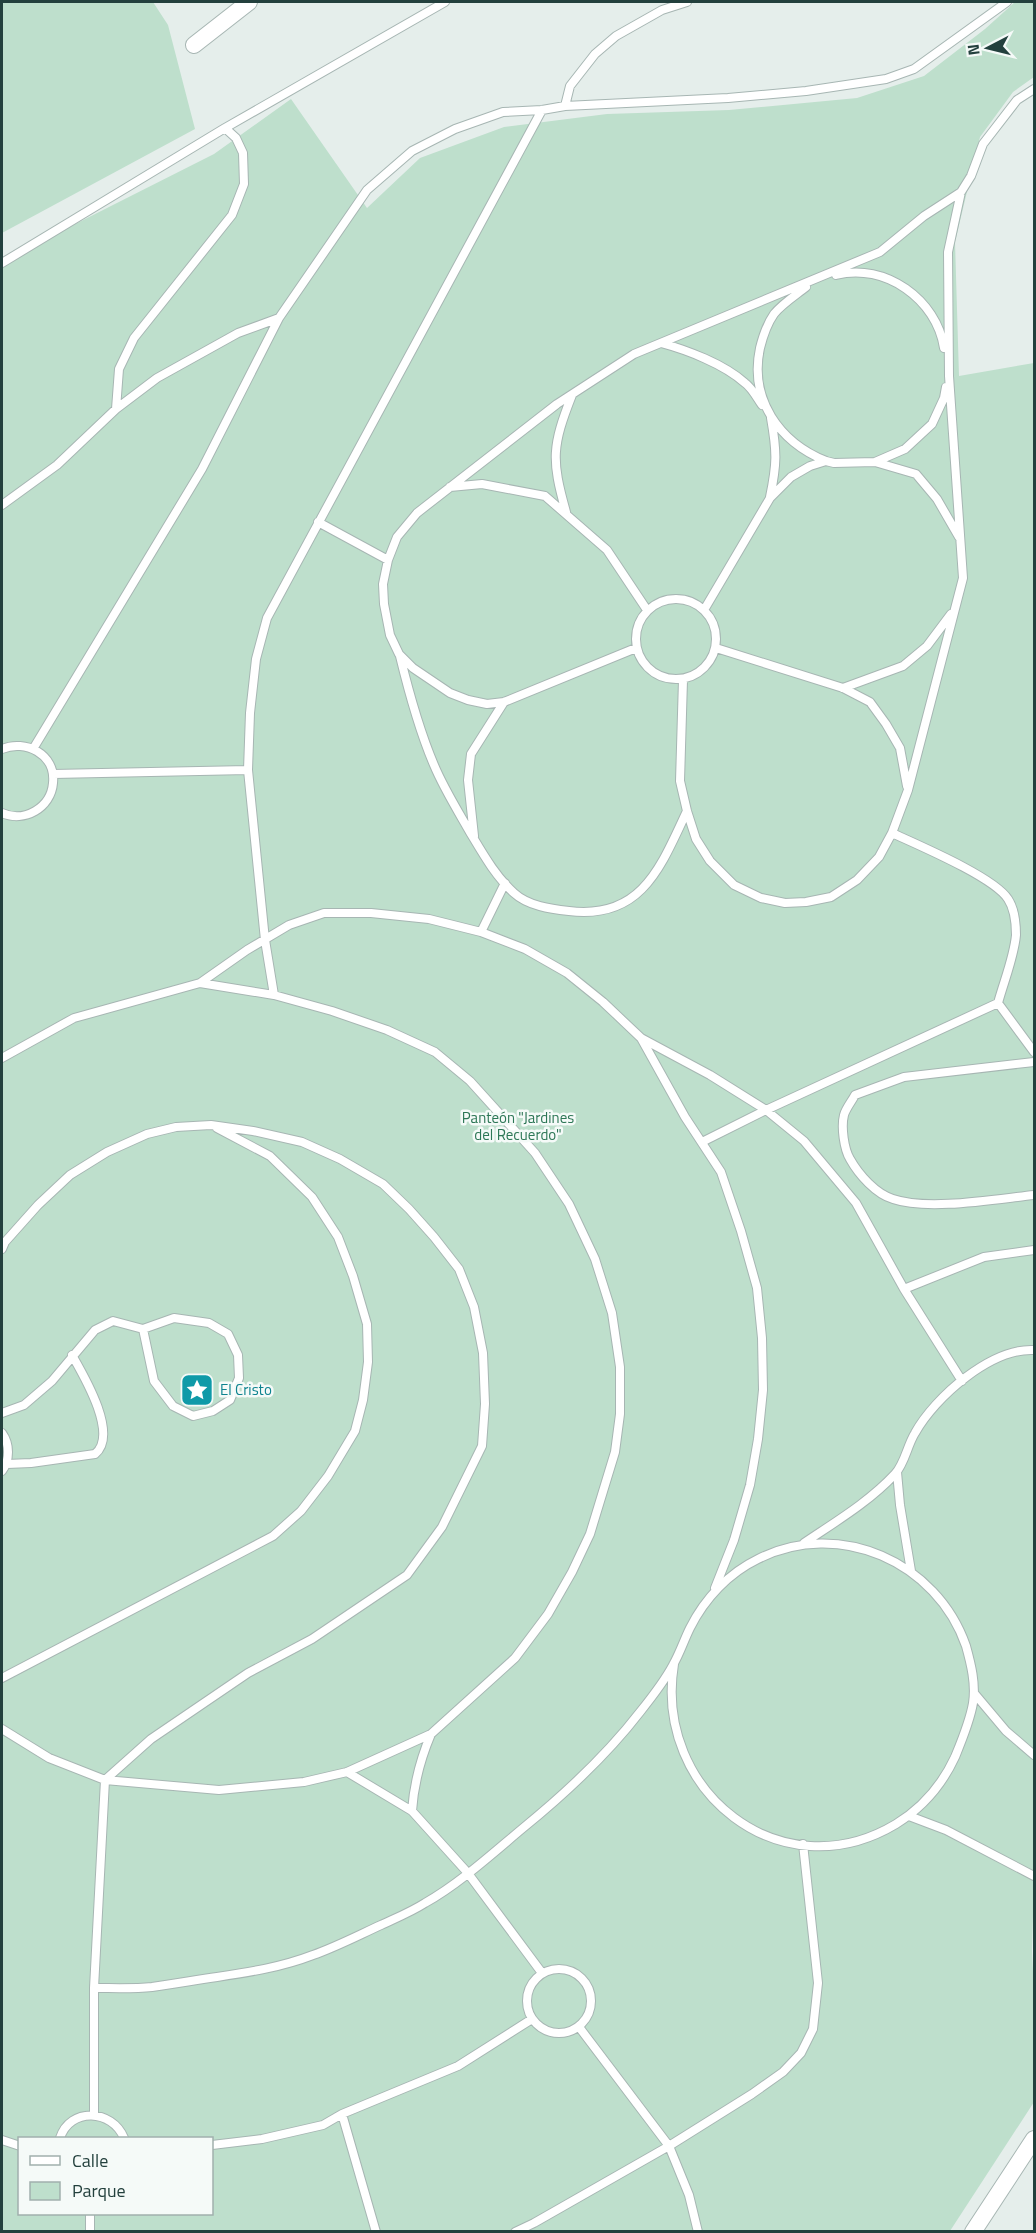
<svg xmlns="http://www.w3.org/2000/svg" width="1036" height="2233" font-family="'Titillium Web',sans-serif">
  <rect width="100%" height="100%" fill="#e5eeeb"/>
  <path fill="#bedfcc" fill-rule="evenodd" d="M2,2H153L168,25L195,129L2,233Z
    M1015,2H1034V77L1013,92L980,137L955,242L959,376L1034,363V1878L1032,1951L1034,1993V2102L950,2231L2,2232V261L214,154L291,99L367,208L420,158L504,127L607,114L729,110L857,98L924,76L985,29ZM20,2138H212V2214H20Z"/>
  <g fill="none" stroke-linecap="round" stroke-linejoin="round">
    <defs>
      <path id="lane" d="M565,106L570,86L595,54L616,36L662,10L687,2
        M225,128L445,2
        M2,263L225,128L236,138L243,153L244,184L232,215L134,338L119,369L116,409
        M836,275C885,262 937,300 944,348
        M806,287C796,295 782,304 774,314C767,324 763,336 760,348C749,399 779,442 826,461
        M661,343C687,350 724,364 745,383C752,388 757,398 762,405
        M875,462L916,474L937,499L959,537
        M450,487L482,484L545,496L607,550L647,610
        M770,497C777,464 777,452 771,418
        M2,505L57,465L116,409L157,378L238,333L279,318L367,190L412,151L455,129L503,112L542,110L565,106L728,98L806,91L886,79L914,69L1007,2
        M566,512C551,459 552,446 572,395
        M318,522L388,560
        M636 639a40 40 0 1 1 80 0a40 40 0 1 1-80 0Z
        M704,610L770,498L791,477L810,466L826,461L834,463L875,462L905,449L932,424L944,398L946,387
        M636,648L504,702L487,704L468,700L450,693L413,668L399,654L390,635L384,604L383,584L388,560L397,537L417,513L557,404L634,354L880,252L924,216L961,192
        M716,648L843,688L870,702L886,724L900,748L907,786
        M400,656C409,693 419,730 434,765C444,789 458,811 471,834C483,854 496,877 514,893C528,906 551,909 569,911C642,920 661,866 687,811
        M683,680L680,781L687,811L696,839L710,861L734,885L761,898L785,903L806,902L831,897L857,880L879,857L892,833L908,790L963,578L949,376L948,252L961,192L971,176L983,144L1017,100L1034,89
        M843,688L903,666L927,646L951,614
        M2,749C25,739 56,754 53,783C51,808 24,823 2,813
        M33,749L202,469L279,318
        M53,774L248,770
        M474,836L468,780L471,754L504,702
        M481,932L505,883
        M200,983L247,950L289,925L324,913H371L429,919L481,932L525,949L567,973L603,1002L641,1038L710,1075L766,1110L804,1141L856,1203L904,1289L962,1381
        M274,995L265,940L248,770L250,713L256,659L267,618L542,110
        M998,1003L1034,1052
        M641,1038L685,1117L721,1172L741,1231L757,1288L762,1338L763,1390L758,1439L750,1485L734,1540L715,1588
        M2,1058L74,1018L200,983L274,995L332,1011L387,1030L435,1052L470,1081L535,1153L569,1204L595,1259L612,1313L620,1367V1414L615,1452L590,1534L572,1572L548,1614L515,1658L431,1734L347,1772L304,1782L219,1790L105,1780L49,1758L2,1729
        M1034,1062L904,1077L855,1095C852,1101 846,1108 844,1115C841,1127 844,1149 850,1159C859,1175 876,1194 893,1199C928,1211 996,1199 1034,1195
        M702,1142L766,1110L998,1003C1004,981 1014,957 1016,935C1016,924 1014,908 1008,899C994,877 918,845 892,833
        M2,1249L5,1242L38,1205L70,1175L107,1152L147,1134L176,1127L211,1125L253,1131L302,1142L340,1159L383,1184L409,1209L434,1237L459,1269L474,1307L483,1353L485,1404L482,1446L442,1527L407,1575L312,1639L248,1673L151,1739L105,1780L94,1988V2114
        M904,1289L984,1257L1034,1250
        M2,1413L24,1405L52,1381L95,1330L113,1321L143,1329L174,1318L209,1323L228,1334L238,1355L239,1378L230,1400L213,1411L193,1416L173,1406L154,1381L143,1329
        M2,1433C10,1444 10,1460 2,1471
        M7,1464L31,1463L95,1454C119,1435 84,1376 72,1355
        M897,1472L900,1505L911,1571
        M804,1543C835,1522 869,1502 895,1474C905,1463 907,1446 915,1433C935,1397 991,1348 1034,1350
        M2,1678L273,1536L301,1511L328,1476L355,1431L363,1400L368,1362L367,1324L353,1276L338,1237L312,1197L270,1156L217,1128
        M974,1693L1006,1731L1034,1755
        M347,1772L412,1811L467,1872L542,1973
        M412,1811C414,1782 420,1760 431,1734
        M909,1816L946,1830L1034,1876
        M527 2001a32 32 0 1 1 64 0a32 32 0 1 1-64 0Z
        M94,1988C113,1988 133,1989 152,1987C174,1984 196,1980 217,1977C250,1972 282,1967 313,1955C336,1947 359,1935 381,1925C396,1918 411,1912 425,1903C459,1884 493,1853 523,1828C566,1793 606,1756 640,1712C652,1697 664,1682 673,1665C680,1653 684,1640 690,1628C705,1598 729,1573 758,1559C839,1518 937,1562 966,1646C971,1664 976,1684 973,1703C970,1721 962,1740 955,1757C942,1785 922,1808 896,1824C781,1893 653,1791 674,1664
        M579,2027L669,2146L689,2195L698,2232
        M342,2114L376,2232
        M60,2138C70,2107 112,2109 124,2138
        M2,2140L20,2146
        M212,2145L262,2139L323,2125L342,2114L458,2066L532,2019
        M90,2232V2214
        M515,2232L534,2223L669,2146L752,2094L783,2072L801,2053L813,2029L818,1983L803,1844"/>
      <path id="street" d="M194,45L249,2
        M973,2232L1034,2139"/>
    </defs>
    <use href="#lane" stroke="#a7b6b3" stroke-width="10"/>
    <use href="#street" stroke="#a7b6b3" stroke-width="18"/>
    <use href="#lane" stroke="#fff" stroke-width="8"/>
    <use href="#street" stroke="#fff" stroke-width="16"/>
  </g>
  <defs>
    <symbol id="sight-square" viewBox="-11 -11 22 22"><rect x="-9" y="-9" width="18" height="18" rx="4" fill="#0f9aa8" stroke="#f5faf8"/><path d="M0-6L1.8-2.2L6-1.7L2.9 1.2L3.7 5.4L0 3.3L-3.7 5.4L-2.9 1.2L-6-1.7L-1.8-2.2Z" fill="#fff"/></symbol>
  </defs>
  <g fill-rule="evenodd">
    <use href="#sight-square" x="178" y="1371" width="38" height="38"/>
  </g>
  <g text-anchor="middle" stroke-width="5" stroke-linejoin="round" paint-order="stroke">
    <g font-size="15" fill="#2d7756" stroke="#f5faf8">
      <text x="518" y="1123">Panteón "Jardines<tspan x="518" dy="17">del Recuerdo"</tspan></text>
    </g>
    <g font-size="15" fill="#0d838f" stroke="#f5faf8" text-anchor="start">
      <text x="220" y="1395">El Cristo</text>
    </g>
  </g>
  <rect width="1036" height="2233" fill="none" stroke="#23403d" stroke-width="6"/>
  <rect x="18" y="2137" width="195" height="78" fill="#f5faf8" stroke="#a1b0ad" stroke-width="1.5"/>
  <rect x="30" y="2156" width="30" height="9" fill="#ffffff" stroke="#a1b0ad" stroke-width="1.5"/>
  <text x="72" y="2167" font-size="18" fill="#23403d">Calle</text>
  <rect x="30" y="2182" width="30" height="18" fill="#bedfcc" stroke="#a1b0ad" stroke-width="1.5"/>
  <text x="72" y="2197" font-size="18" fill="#23403d">Parque</text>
  <g transform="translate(988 48) rotate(263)" stroke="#f5faf8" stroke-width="4.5" paint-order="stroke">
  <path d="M0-4.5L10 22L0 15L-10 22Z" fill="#23403d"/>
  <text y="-9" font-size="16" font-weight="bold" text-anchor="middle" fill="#23403d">N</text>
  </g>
</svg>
